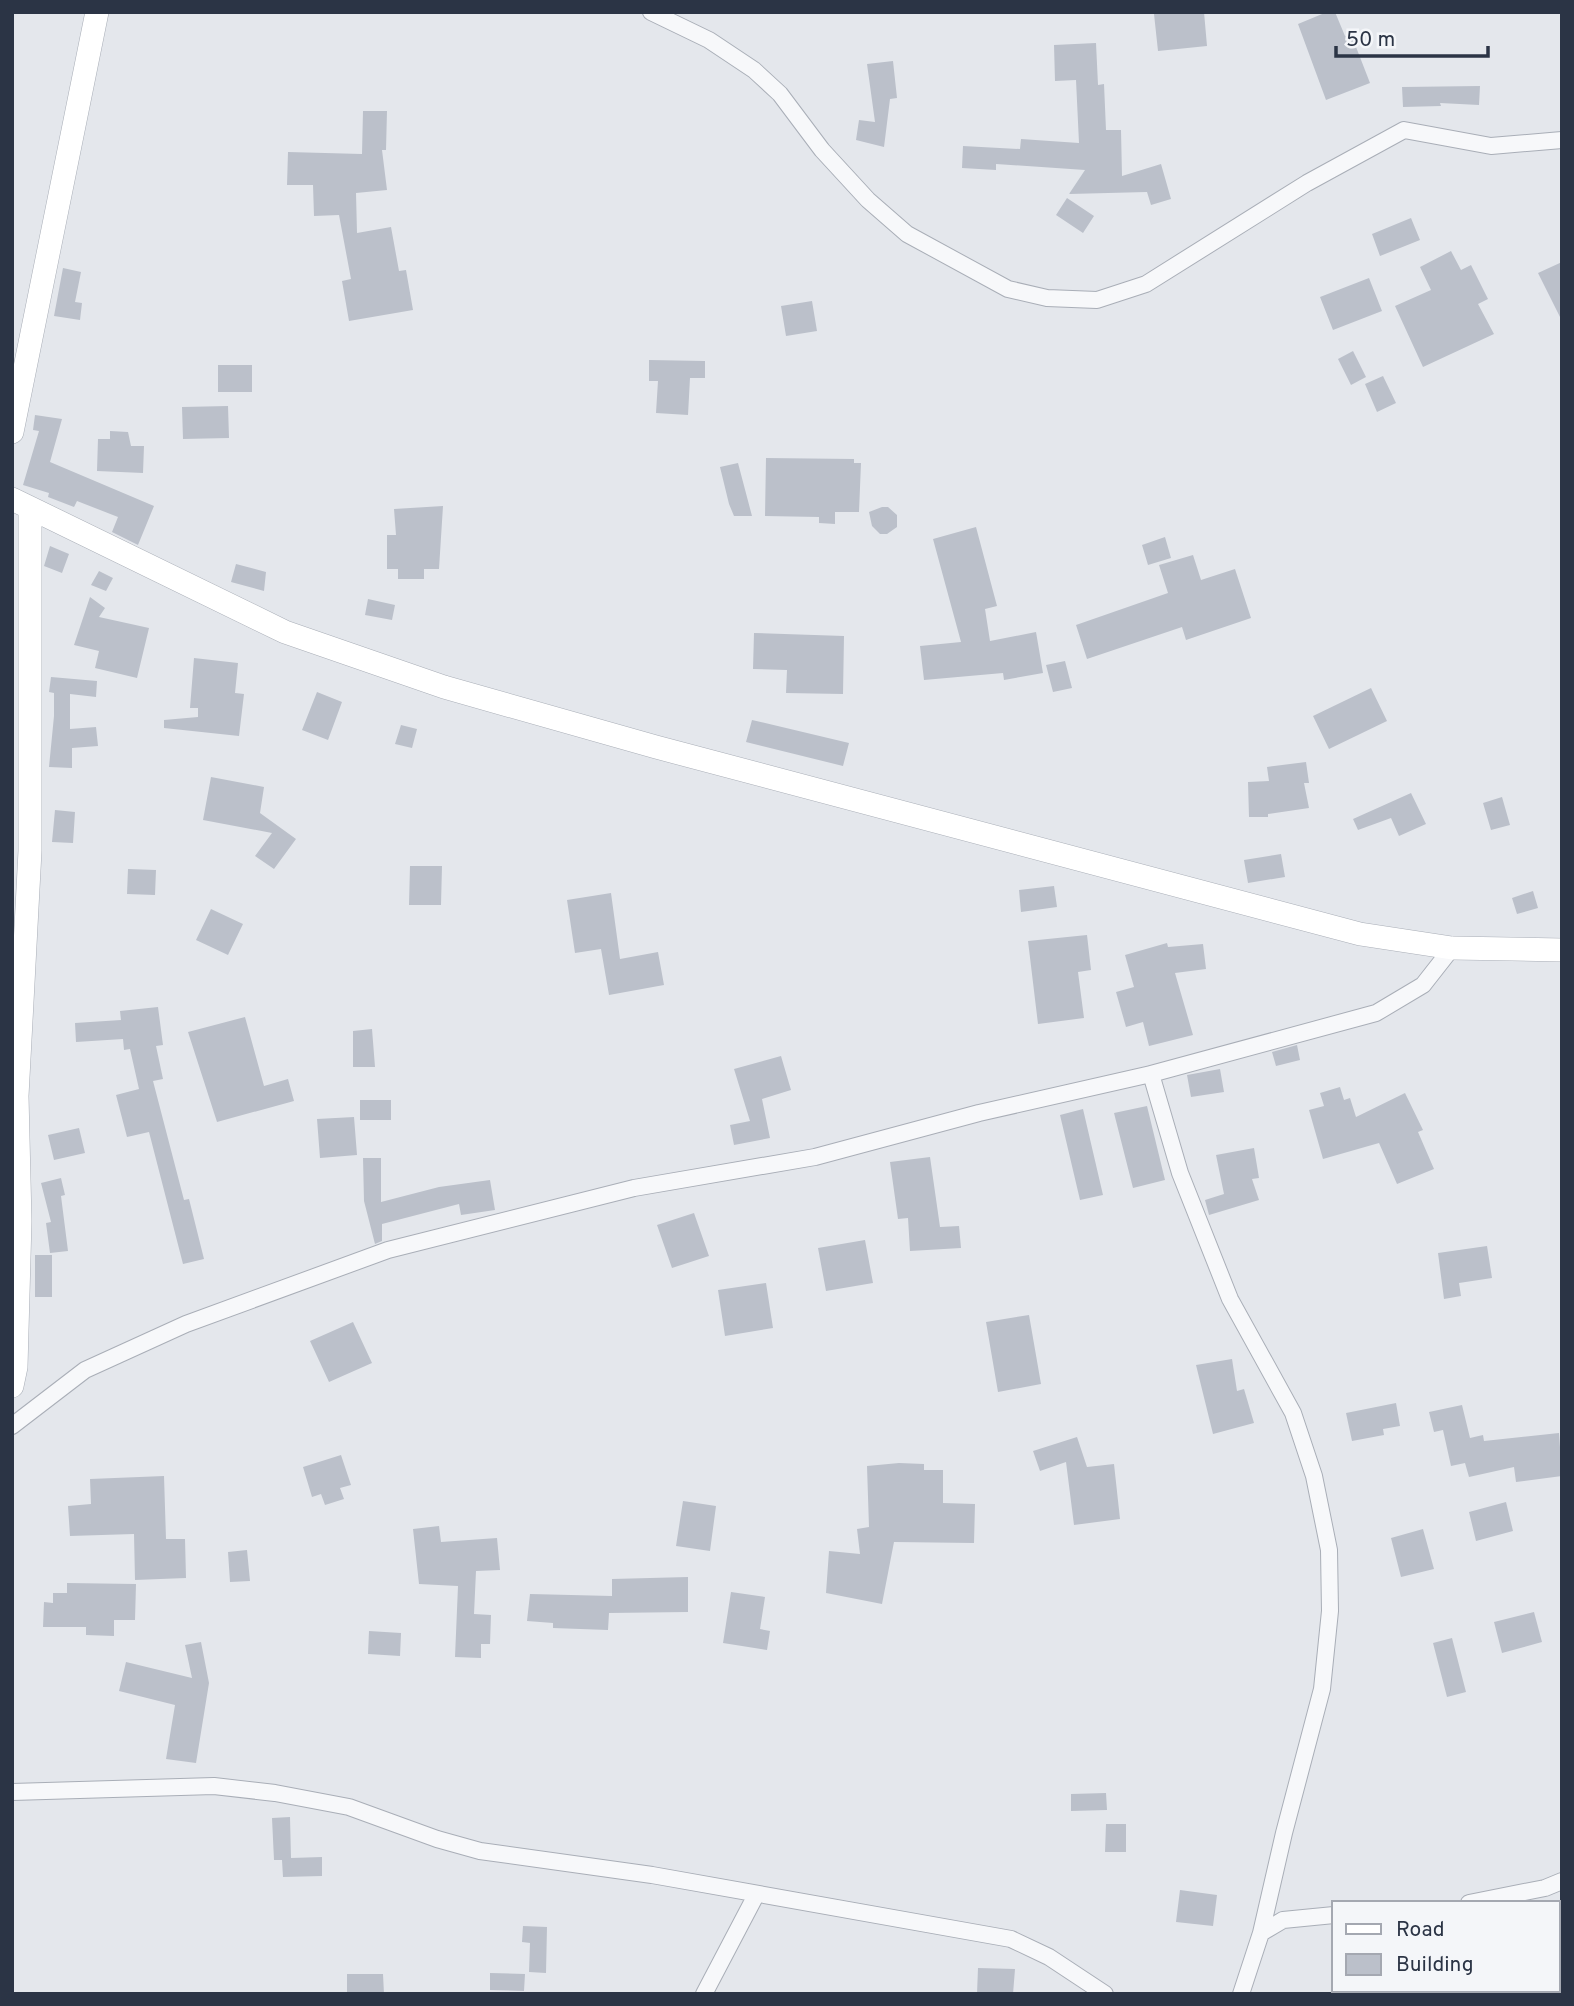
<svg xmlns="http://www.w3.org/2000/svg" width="1574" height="2006" font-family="Overpass,sans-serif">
  <rect width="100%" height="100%" fill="#e4e7ec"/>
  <path fill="#bbc0ca" d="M1204,12L1207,46L1158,51L1154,14Z
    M1327,12H1335L1345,36L1351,34L1370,83L1326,100L1298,24Z
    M1096,43L1098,85L1104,84L1106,130H1121L1122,176L1161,164L1171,199L1151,205L1147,192L1069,194L1085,170L996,164V170L962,168L963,146L1020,149L1021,139L1079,143L1076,80L1055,81L1054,45Z
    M893,61L897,98L890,99L884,147L856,140L859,120L875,122L867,64Z
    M1480,86L1479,105L1440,103L1441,106L1403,107L1402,87Z
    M363,111H387L386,150H382L387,190L356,193L357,233L391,227L399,271L406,270L413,310L349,321L342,281L351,279L339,215L314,216L313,185H287L288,152L362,154Z
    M1067,198L1094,216L1083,233L1056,215Z
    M1411,218L1420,240L1380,256L1372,234Z
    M1451,251L1461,270L1471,265L1488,299L1478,304L1494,334L1423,367L1395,306L1431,290L1420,267Z
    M1562,262V321L1538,273Z
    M63,268L81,272L75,302L82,303L80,320L54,316Z
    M1369,278L1382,311L1333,330L1320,297Z
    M812,301L817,331L786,336L781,306Z
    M1353,351L1366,377L1351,385L1338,359Z
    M649,360L705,361V378H690L688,415L656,413L658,381H649Z
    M218,365H252V392H218Z
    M1383,376L1396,403L1377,412L1365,384Z
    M228,406L229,438L183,439L182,407Z
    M35,415L62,419L50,462L154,506L138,545L112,532L118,517L77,501L74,507L48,497L49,493L23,485L39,431L33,430Z
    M110,431L128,432L131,446H144L143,473L97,471L98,439H110Z
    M766,458L854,459V463H861L859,512H835V524L819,523V517L765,516Z
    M738,463L752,516H734L729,504L720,467Z
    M443,506L439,569H424V579H398V569H387V535H396L394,509Z
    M882,507H888L897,515V527L887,534H880L872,526L869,512Z
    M976,527L997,606L985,609L990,641L1036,632L1043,673L1004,680L1003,673L924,680L920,646L961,642L933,539Z
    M1165,537L1171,558L1148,565L1142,545Z
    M50,546L69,554L62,573L44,566Z
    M1193,555L1201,580L1235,569L1251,618L1186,640L1182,627L1087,659L1076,625L1168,593L1159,565Z
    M236,564L266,572L264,591L231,582Z
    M99,571L113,578L106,591L91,585Z
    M90,597L105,608L99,617L149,628L137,678L95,668L99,651L74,645Z
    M368,599L395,605L392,620L365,615Z
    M754,633L844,636L843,694L786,693L787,670L753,669Z
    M194,658L238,663L235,693L244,694L239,736L164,728V720L198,717V708H190Z
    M1065,661L1072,688L1053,692L1046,665Z
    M51,677L97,681L96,697L70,694V729L96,727L98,746L72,748V768L49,767L54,716V693L49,692Z
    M1371,688L1387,721L1329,749L1313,716Z
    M317,692L342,702L328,740L302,730Z
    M752,720L849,743L843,766L746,742Z
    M401,725L417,729L412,748L395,744Z
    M1306,762L1309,783H1304L1309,808L1268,814V817H1249L1248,782L1269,781L1267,767Z
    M211,777L264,787L260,813L296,839L274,869L255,856L272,833L203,820Z
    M1411,793L1426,824L1399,836L1391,818L1358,830L1353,819Z
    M1502,797L1510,825L1491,830L1483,803Z
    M55,810L75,812L73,843L52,842Z
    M1281,854L1285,877L1248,883L1244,860Z
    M410,866H442L441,905H409Z
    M128,869L156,870L155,895L127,894Z
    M1054,886L1057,907L1021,912L1019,890Z
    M1533,891L1538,908L1517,914L1512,898Z
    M611,893L620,959L658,952L664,985L609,995L601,949L575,953L567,900Z
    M211,909L243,924L228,955L196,940Z
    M1087,935L1091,970L1078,972L1084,1018L1038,1024L1028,941Z
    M1167,943L1168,947L1203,944L1206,969L1175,973L1193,1035L1149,1046L1143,1022L1126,1027L1116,992L1134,987L1125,955Z
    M158,1007L163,1045L156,1046L163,1079L153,1081L184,1200L189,1199L204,1259L183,1264L149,1132L127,1137L116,1095L139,1089L130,1049L124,1050L123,1039L76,1042L75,1023L121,1020L120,1011Z
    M245,1017L264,1086L288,1079L294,1101L217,1122L188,1032Z
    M372,1029L375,1067H353V1031Z
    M1297,1045L1300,1060L1276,1066L1272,1052Z
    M781,1056L791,1090L762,1099L770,1138L734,1145L730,1125L750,1121L734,1069Z
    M1220,1069L1224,1092L1191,1097L1187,1075Z
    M1340,1087L1344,1100L1350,1098L1356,1117L1405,1093L1423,1130L1418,1132L1434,1169L1397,1184L1379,1143L1323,1159L1309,1110L1324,1106L1320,1093Z
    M360,1100H391V1120H360Z
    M1147,1106L1165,1180L1133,1188L1114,1113Z
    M1083,1109L1103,1195L1080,1200L1060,1115Z
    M354,1117L357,1155L320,1158L317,1119Z
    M79,1128L85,1153L54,1160L48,1135Z
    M1254,1148L1259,1178L1252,1179L1259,1200L1209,1215L1205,1200L1224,1194L1216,1155Z
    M930,1157L940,1227L959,1226L961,1248L910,1251L908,1218L898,1219L890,1162Z
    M363,1158H381V1202L439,1187L490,1180L495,1210L461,1215L459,1204L382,1224V1241L375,1244L364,1201Z
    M61,1178L65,1195L61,1196L68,1251L50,1253L46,1223L51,1222L41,1183Z
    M694,1213L709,1256L672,1268L657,1225Z
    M865,1240L873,1283L826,1291L818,1248Z
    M1487,1246L1492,1278L1459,1283L1461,1296L1444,1299L1438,1253Z
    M35,1255H52V1297H35Z
    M766,1283L773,1328L725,1336L718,1290Z
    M1029,1315L1041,1384L998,1392L986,1322Z
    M353,1322L372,1363L329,1382L310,1341Z
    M1232,1359L1237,1391L1244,1389L1254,1423L1213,1434L1196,1365Z
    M1396,1403L1400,1426L1383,1429L1384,1435L1352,1441L1346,1413Z
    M1462,1405L1470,1438L1483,1435L1484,1441L1559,1433L1562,1476L1516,1482L1514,1467L1469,1477L1465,1463L1451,1466L1443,1430L1434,1432L1429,1412Z
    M1077,1437L1087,1467L1114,1464L1120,1519L1074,1525L1066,1462L1040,1471L1033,1451Z
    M341,1455L351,1485L340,1488L344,1499L325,1505L321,1494L312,1497L303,1467Z
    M899,1463L924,1464V1470H943V1503L975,1504L974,1543L894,1542L882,1604L826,1593L829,1551L860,1554L857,1529L869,1527L867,1466Z
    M164,1476L166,1539H185L186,1578L135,1580L134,1534L70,1536L68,1506L91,1504L90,1479Z
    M683,1501L716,1506L710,1551L676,1546Z
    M1506,1502L1513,1531L1476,1541L1469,1512Z
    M439,1526L441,1542L497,1538L500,1570L476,1571L474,1614L491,1615L490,1644H481V1658L455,1657L458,1586L419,1584L413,1529Z
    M1423,1529L1434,1569L1401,1577L1391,1538Z
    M247,1550L250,1581L230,1582L228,1552Z
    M688,1577V1612L609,1613L608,1630L553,1628V1623L527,1621L530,1594L612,1596V1579Z
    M67,1583L136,1584L135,1620H114V1636L86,1635V1627H43L44,1602L53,1603V1593H67Z
    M731,1592L765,1597L760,1629L770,1631L767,1650L723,1643Z
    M1534,1612L1542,1642L1502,1653L1494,1622Z
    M369,1631L401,1633L400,1656L368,1654Z
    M1452,1638L1466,1692L1447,1697L1433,1643Z
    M201,1642L209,1683L196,1763L166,1759L175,1705L119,1691L126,1662L192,1678L185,1645Z
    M1106,1793L1107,1810L1071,1811V1794Z
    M290,1817L291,1858L322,1857V1876L283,1877L282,1860H274L272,1818Z
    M1106,1824H1126V1852H1105Z
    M1180,1890L1217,1895L1213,1926L1176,1922Z
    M523,1926L547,1927L546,1973L529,1972L530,1943L522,1942Z
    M978,1968L1015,1969L1013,1994H977Z
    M490,1973L525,1974L524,1991L490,1990Z
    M347,1974H383L384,1994H347Z"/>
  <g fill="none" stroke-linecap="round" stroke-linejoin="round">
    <defs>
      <path id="street" d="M651,12L709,40L754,70L780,94L822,150L868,200L907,234L1008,289L1047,298L1097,300L1146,284L1307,183L1404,130L1491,146L1562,140
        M1151,1074L1180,1173L1230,1299L1293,1413L1314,1476L1329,1550L1330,1611L1322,1689L1284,1833L1261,1933
        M12,1426L85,1370L186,1324L388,1250L634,1188L815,1157L979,1113L1151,1074L1376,1013L1423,985L1452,948
        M12,1792L214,1786L275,1793L349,1807L437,1839L480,1851L652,1875L1011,1939L1049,1957L1105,1994
        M1469,1903L1545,1888L1562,1881
        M704,1994L756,1895
        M1241,1994L1261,1933L1283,1920L1334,1915"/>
      <path id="secondary" d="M12,432L97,12
        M12,499L285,632L444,687L656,747L1360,934L1452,948L1562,950
        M12,1386L16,1367L20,1221L17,1096L30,851V508"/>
    </defs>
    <use href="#street" stroke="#a9aeb7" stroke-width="18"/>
    <use href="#secondary" stroke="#a9aeb7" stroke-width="24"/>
    <use href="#street" stroke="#f7f8fa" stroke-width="16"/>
    <use href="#secondary" stroke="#fff" stroke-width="23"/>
  </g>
  <rect width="1574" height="2006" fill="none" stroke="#2b3445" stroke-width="28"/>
  <rect x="1332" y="1901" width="228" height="91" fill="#f4f6f9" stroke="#a4a8b1" stroke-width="2"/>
  <rect x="1346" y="1924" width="35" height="10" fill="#ffffff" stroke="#a4a8b1" stroke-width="2"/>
  <text x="1396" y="1936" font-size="21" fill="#2b3445">Road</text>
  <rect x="1346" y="1954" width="35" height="21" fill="#bbc0ca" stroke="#a4a8b1" stroke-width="2"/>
  <text x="1396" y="1971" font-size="21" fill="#2b3445">Building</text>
  <path d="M1336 46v10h152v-10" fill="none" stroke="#2b3445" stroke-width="3.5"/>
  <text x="1346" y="46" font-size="21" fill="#2b3445" stroke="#f4f6f9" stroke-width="5" paint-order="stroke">50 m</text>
</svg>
